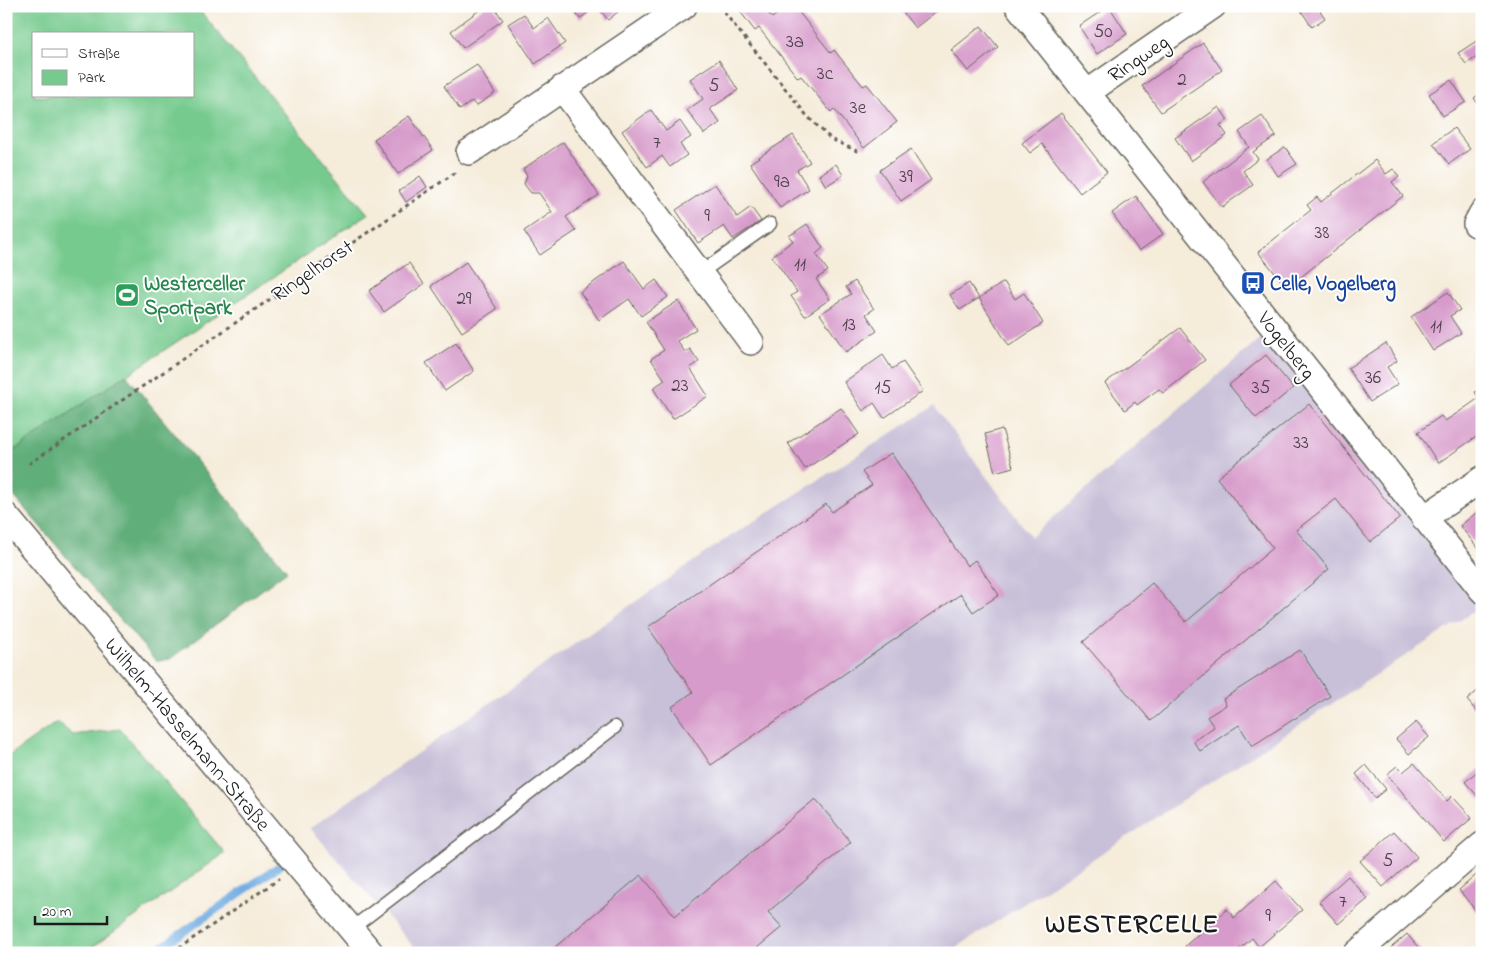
<svg xmlns="http://www.w3.org/2000/svg" width="1488" height="959" font-family="'Indie Flower',sans-serif">
  <rect width="100%" height="100%" fill="#fff"/>
  <filter id="ink" filterUnits="userSpaceOnUse"><feTurbulence type="fractalNoise" baseFrequency=".02" numOctaves="2"/><feDisplacementMap in="SourceGraphic" scale="10" xChannelSelector="R" yChannelSelector="G"/><feConvolveMatrix kernelMatrix="1 2 1 2 8 2 1 2 1" color-interpolation-filters="sRGB"/></filter>
  <filter id="wash" filterUnits="userSpaceOnUse"><feTurbulence type="fractalNoise" baseFrequency=".0096" numOctaves="4" result="noise"/><feDisplacementMap in="SourceGraphic" scale="20" xChannelSelector="R" yChannelSelector="G"/><feGaussianBlur stdDeviation="1.12" result="paint"/><feColorMatrix in="noise" values="0 0 0 0 0 0 0 0 0 0 0 0 0 0 0 0 0 1.4 0 .05"/><feComposite in="paint" operator="in"/></filter>
  <g filter="url(#wash)">
    <rect width="100%" height="100%" fill="#f5ecda"/>
    <path fill="#c8bfd8" d="M1265,334L1479,608L948,953H419L310,828L717,545L934,406L1031,537Z"/>
    <path fill="#76ca8e" stroke="#497355" fill-rule="evenodd" d="M6,6H196L368,214L6,456ZM34,34H194V96H34Z
      M57,722L73,735L120,729L225,853L84,953H6V758Z"/>
    <path fill="#60ae79" stroke="#3e654a" d="M126,375L287,571L170,659L156,661L6,487V456Z"/>
    <g fill="none" stroke-linecap="round" stroke-linejoin="round">
      <path stroke="#70abe1" stroke-width="8" d="M153,953L285,862"/>
    </g>
    <g id="blocks">
      <path fill="#d79bcb" d="M485,6H493L503,20L463,48L451,31Z
        M570,6H596L580,19Z
        M597,6H625L608,20Z
        M736,6H763L772,18L787,6H794L831,53L834,50L863,86L867,84L897,122L864,148L834,109L831,112L801,76L798,78L759,28L755,31Z
        M898,6H943L915,28Z
        M1109,6L1127,34L1097,54L1079,26Z
        M1298,6H1317L1325,18L1312,27Z
        M524,14L534,28L548,18L565,43L535,64L508,24Z
        M981,26L998,47L968,71L951,50Z
        M1478,40L1482,46V54L1466,64L1458,53Z
        M1203,43L1222,70L1161,112L1142,86Z
        M719,60L738,90L710,109L720,123L704,134L687,110L703,99L690,79Z
        M477,65L495,93L476,106L472,101L460,110L444,86Z
        M1451,80L1466,102L1443,116L1429,94Z
        M1482,92V110L1474,98Z
        M1219,107L1228,120L1220,125L1227,135L1191,161L1175,138Z
        M651,110L666,131L680,121L691,137L680,144L687,155L670,167L662,156L647,167L622,131Z
        M1061,113L1107,172L1080,193L1042,144L1030,153L1022,143Z
        M409,116L433,150L398,174L374,139Z
        M1262,116L1276,136L1253,152L1258,159L1243,171L1253,185L1222,207L1203,182L1249,147L1239,132Z
        M1454,128L1470,149L1449,164L1433,143Z
        M793,135L810,162L797,170L809,189L780,208L750,163Z
        M563,142L599,195L566,217L576,231L540,255L524,231L552,212L539,193H531L524,184L527,176L523,169Z
        M1285,147L1297,164L1278,176L1267,159Z
        M911,149L931,180L901,201L880,170Z
        M1375,160L1386,174L1393,169L1399,176L1392,182L1403,196L1287,288L1258,252L1311,210L1307,205L1317,197L1321,202Z
        M836,164L843,175L826,186L819,175Z
        M420,176L427,187L406,202L399,191Z
        M715,184L737,217L751,207L761,221L733,239L724,226L698,243L676,210Z
        M1136,196L1163,234L1139,251L1112,213Z
        M807,224L823,248L816,254L828,271L816,279L830,299L805,316L791,296L797,292L772,256L793,241L789,236Z
        M624,261L644,289L656,280L668,297L641,316L629,299L599,320L580,292Z
        M466,262L497,309L462,332L431,286Z
        M409,263L424,284L384,312L369,291Z
        M855,281L874,309L866,314L877,331L846,352L820,314L851,294L846,287Z
        M1004,282L1015,299L1024,293L1043,323L1009,346L979,298Z
        M969,283L979,298L960,310L950,295Z
        M1448,292L1460,310L1450,316L1461,333L1433,351L1411,317Z
        M678,301L696,329L677,341L685,352L690,349L699,362L690,368L708,396L673,419L653,388L665,380L651,359L664,350L646,322Z
        M1180,328L1205,360L1163,393L1159,389L1137,405L1135,402L1125,410L1105,383Z
        M456,343L474,371L445,391L426,363Z
        M1386,343L1397,361L1387,367L1398,384L1370,402L1348,368Z
        M883,355L892,369L903,362L923,391L884,418L874,403L863,411L844,382Z
        M1266,355L1293,388L1256,418L1229,385Z
        M1482,388V433L1438,463L1418,432L1441,416L1445,421L1462,410L1479,398L1475,392Z
        M1309,404L1400,518L1370,542L1336,499L1296,530L1329,569L1151,721L1083,642L1152,583L1186,622L1273,548L1217,478Z
        M841,408L859,434L805,469L788,443Z
        M1002,429L1013,467L995,472L985,434Z
        M891,453L967,566L975,560L999,595L973,612L961,594L711,765L672,707L693,692L648,627L826,504L832,512L872,485L862,472Z
        M1482,508V553L1460,526Z
        M1300,650L1330,696L1252,746L1239,725L1200,751L1193,741L1214,727L1207,717L1226,705L1223,699Z
        M1482,687V718L1467,700Z
        M1416,722L1429,737L1409,754L1396,739Z
        M1414,763L1447,801L1452,796L1472,818L1444,842L1387,774L1397,766L1403,772Z
        M1366,765L1386,789L1375,798L1356,774Z
        M1482,767V801L1465,782Z
        M815,799L851,842L768,912L782,927L751,953H548L641,875L675,916Z
        M1394,831L1417,857L1383,887L1360,861Z
        M1482,870V908L1477,912L1459,890Z
        M1348,876L1368,899L1338,924L1319,902Z
        M1276,881L1302,910L1259,947L1252,938L1235,953H1191L1185,946L1227,909L1234,918Z
        M1407,934L1423,953H1385Z"/>
    </g>
  </g>
  <g filter="url(#ink)">
    <use href="#blocks" fill-opacity="0" stroke="#68655e" stroke-width="1"/>
    <g fill="none" stroke-linecap="round" stroke-linejoin="round">
      <defs>
        <path id="service" d="M700,273L770,224
          M351,929L615,727"/>
        <path id="minor" d="M1018,6L1482,590
          M562,88L751,342
          M1088,92L1213,6
          M469,152L684,6
          M1476,224L1482,213
          M6,516L371,953
          M1424,518L1482,479
          M1357,953L1482,845"/>
      </defs>
      <use href="#service" stroke="#68655e" stroke-width="15"/>
      <use href="#minor" stroke="#68655e" stroke-width="28"/>
      <path stroke="#68655e" stroke-width="3" stroke-dasharray="4 4" stroke-linecap="butt" d="M719,6L808,117L831,139L861,153
        M29,464L456,172
        M172,953L279,879"/>
      <use href="#service" stroke="#fff" stroke-width="12"/>
      <use href="#minor" stroke="#fff" stroke-width="25"/>
    </g>
  </g>
  <defs>
    <symbol id="bus-square" viewBox="-11 -11 22 22"><rect x="-9" y="-9" width="18" height="18" rx="4" fill="#1a4fb4" stroke="#fff"/><path d="M-5-6H5V4H4V6H2V4H-2V6H-4V4H-5ZM-3.5-4V0h7V-4ZM-3.5 1.2v1.5H-2V1.2ZM2 1.2v1.5H3.5V1.2Z" fill="#fff"/></symbol>
    <symbol id="stadium-square" viewBox="-11 -11 22 22"><rect x="-9" y="-9" width="18" height="18" rx="4" fill="#2e9e5b" stroke="#fff"/><path d="M0-5a6.5 5 0 1 0 0 10a6.5 5 0 1 0 0-10ZM-3.5-1.8h7v3.6h-7Z" fill="#fff"/></symbol>
  </defs>
  <g fill-rule="evenodd">
    <use href="#bus-square" x="1239" y="269" width="28" height="28"/>
    <use href="#stadium-square" x="113" y="281" width="28" height="28"/>
  </g>
  <g text-anchor="middle" stroke-width="4" stroke-linejoin="round" paint-order="stroke">
    <g font-size="19" fill="#4b3c48">
      <text x="1103" y="37">50</text>
      <text x="795" y="47">3a</text>
      <text x="825" y="79">3c</text>
      <text x="1182" y="85">2</text>
      <text x="714" y="91">5</text>
      <text x="858" y="113">3e</text>
      <text x="657" y="148">7</text>
      <text x="906" y="182">39</text>
      <text x="782" y="187">9a</text>
      <text x="707" y="221">9</text>
      <text x="1322" y="238">38</text>
      <text x="800" y="270">11</text>
      <text x="464" y="304">29</text>
      <text x="849" y="330">13</text>
      <text x="1436" y="332">11</text>
      <text x="1373" y="383">36</text>
      <text x="680" y="391">23</text>
      <text x="883" y="393">15</text>
      <text x="1261" y="393">35</text>
      <text x="1301" y="448">33</text>
      <text x="1388" y="866">5</text>
      <text x="1343" y="907">7</text>
      <text x="1268" y="921">9</text>
    </g>
    <g font-size="21" fill="#1c1c1c" stroke="#fff">
      <text transform="translate(1138 58) rotate(-34)" y="7">Ringweg</text>
      <text transform="translate(312 270) rotate(-34)" y="7">Ringelhorst</text>
      <text transform="translate(1287 345) rotate(52)" y="7">Vogelberg</text>
      <text transform="translate(188 734) rotate(50)" y="7">Wilhelm-Hasselmann-Straße</text>
    </g>
    <g font-size="21" font-weight="bold" fill="#27864d" stroke="#fff" text-anchor="start">
      <text x="144" y="290">Westerceller<tspan x="144" dy="24">Sportpark</tspan></text>
    </g>
    <g font-size="21" font-weight="bold" fill="#164399" stroke="#fff" text-anchor="start">
      <text x="1270" y="290">Celle, Vogelberg</text>
    </g>
    <g font-size="26" font-weight="bold" letter-spacing="1" fill="#1c1c1c" stroke="#fff">
      <text x="1132" y="932">WESTERCELLE</text>
    </g>
  </g>
  <rect width="1488" height="959" fill="none" stroke="#fff" stroke-width="25"/>
  <rect x="32" y="32" width="162" height="65" fill="#ffffff" stroke="#a4a4a4"/>
  <rect x="42" y="49" width="25" height="8" fill="#ffffff" stroke="#a4a4a4"/>
  <text x="78" y="58" font-size="15" fill="#1c1c1c">Straße</text>
  <rect x="42" y="70" width="25" height="15" fill="#76ca8e" stroke="#a4a4a4"/>
  <text x="78" y="82" font-size="15" fill="#1c1c1c">Park</text>
  <path d="M35 916v8h72v-8" fill="none" stroke="#1c1c1c" stroke-width="2.5"/>
  <text x="42" y="916" font-size="15" fill="#1c1c1c" stroke="#ffffff" stroke-width="4" paint-order="stroke">20 m</text>
</svg>
